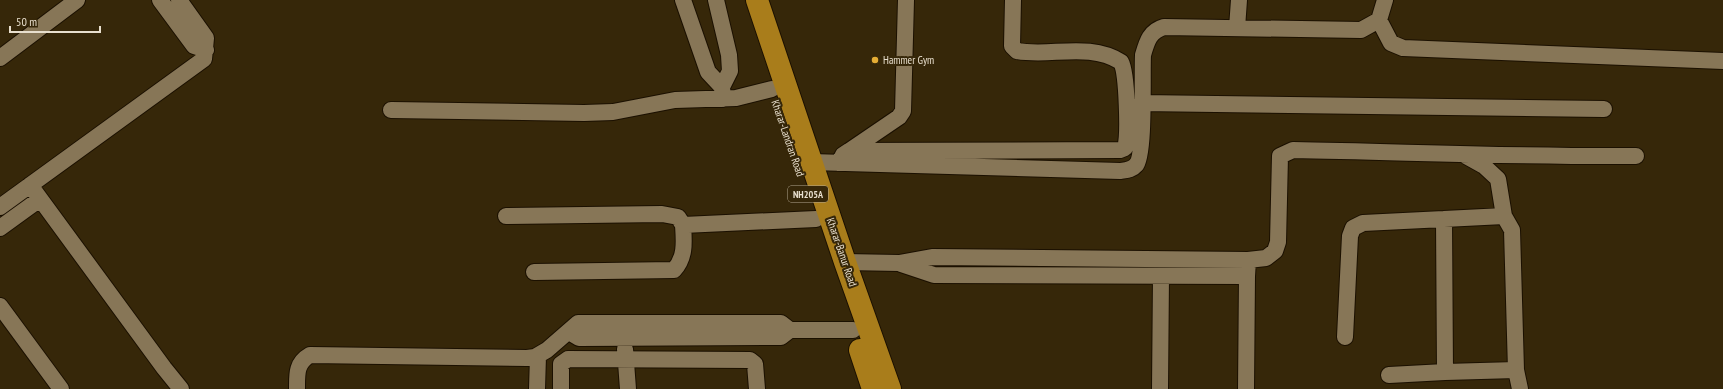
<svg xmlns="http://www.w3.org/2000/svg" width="1723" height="389" font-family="'PT Sans Narrow',sans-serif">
  <rect width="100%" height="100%" fill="#362709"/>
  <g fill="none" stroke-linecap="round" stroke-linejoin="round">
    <defs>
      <path id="minor" d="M160,0L194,46L206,50
        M683,0L708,72L722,87
        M716,0L729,55L730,71L722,87L723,99
        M1379,20L1391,43L1403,48L1723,61
        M1237,28L1239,0
        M0,58L77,0
        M1141,103L1604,109
        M391,110L584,113L613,112L675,100L736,98L772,89
        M849,151L899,117L903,111L906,0
        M1466,156L1484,166L1498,179L1504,216L1512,230L1516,370L1520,389
        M811,162L1120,171C1126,170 1132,170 1136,165C1145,156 1142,73 1143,55C1147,41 1150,31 1164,27L1361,30L1379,20L1385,0
        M839,163L843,155L849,151L1120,150L1125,148C1129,136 1127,73 1121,62C1089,42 1051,57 1017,51L1012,46L1013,0
        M30,185L164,368L181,389
        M0,207L204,59L206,38L179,0
        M506,216L662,214L678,217L683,225
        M1504,216L1444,219L1445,372L1516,370
        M0,228L40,199
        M845,262L899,263L932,257L1248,260L1266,258L1275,251L1278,242L1280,156L1293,150C1407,152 1521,157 1636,156
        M901,264L934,275L1247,276L1248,260
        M534,272L674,270C686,257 684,241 683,225L816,219
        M0,306L61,389
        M569,332L579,338L781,337L790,330
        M1345,337L1350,236L1353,228L1363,223L1444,219
        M625,349L628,389
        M1389,375L1445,372
        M297,389C297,374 296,363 310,355L527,358L535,357L547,350L578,323H781L790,330H853
        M537,389L538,356
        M561,389V364L568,359L750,360L755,364L757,389
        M1160,389L1161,276
        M1246,389L1247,276"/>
      <path id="highway" d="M757,0L845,262L890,389
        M860,350L873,389"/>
    </defs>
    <use href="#minor" stroke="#1b1000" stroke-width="18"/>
    <use href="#highway" stroke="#1b1000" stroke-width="24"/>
    <use href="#minor" stroke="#877657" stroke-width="16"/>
    <use href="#highway" stroke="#a97d1b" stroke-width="22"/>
  </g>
  <circle fill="#e5ad35" stroke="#362709" stroke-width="1.5" cx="875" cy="60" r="4"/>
  <g text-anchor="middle" stroke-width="4" stroke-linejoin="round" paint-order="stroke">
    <rect fill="#362709" stroke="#b3a893" stroke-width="1" x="788" y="186" width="40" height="16" rx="3"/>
    <g font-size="10" font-weight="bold" fill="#e8dfce">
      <text x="808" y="198">NH205A</text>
    </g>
    <g font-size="11" fill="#e8dfce" stroke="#362709" text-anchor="start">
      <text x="883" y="64">Hammer Gym</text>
    </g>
    <g font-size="11" fill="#e8dfce" stroke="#362709">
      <text transform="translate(788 138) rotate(71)" y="4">Kharar-Landran Road</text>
      <text transform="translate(842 252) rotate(71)" y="4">Kharar-Banur Road</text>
    </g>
  </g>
  <path d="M10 26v6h90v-6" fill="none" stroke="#e8dfce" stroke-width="2"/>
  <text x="16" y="26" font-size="12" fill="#e8dfce" stroke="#362709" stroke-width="3" paint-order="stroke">50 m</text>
</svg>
